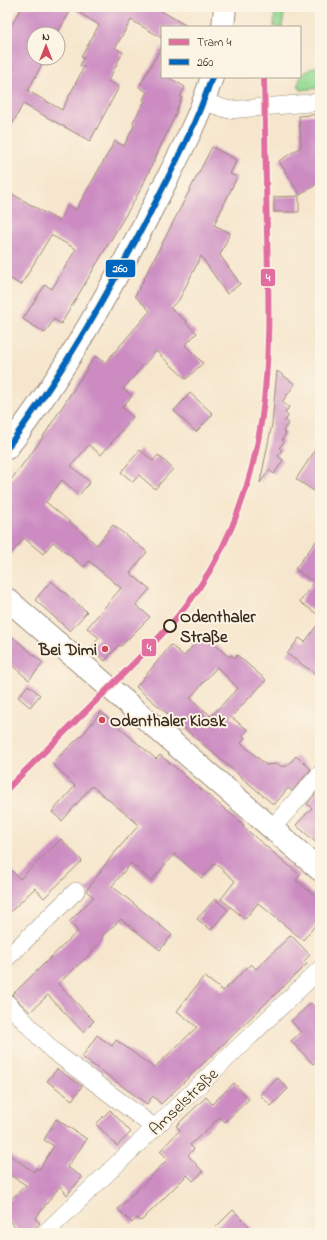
<svg xmlns="http://www.w3.org/2000/svg" width="327" height="1240" font-family="'Indie Flower',sans-serif">
  <rect width="100%" height="100%" fill="#fcf5e5"/>
  <filter id="ink" filterUnits="userSpaceOnUse"><feTurbulence type="fractalNoise" baseFrequency=".025" numOctaves="2"/><feDisplacementMap in="SourceGraphic" scale="8" xChannelSelector="R" yChannelSelector="G"/><feConvolveMatrix kernelMatrix="1 2 1 2 8 2 1 2 1" color-interpolation-filters="sRGB"/></filter>
  <filter id="wash" filterUnits="userSpaceOnUse"><feTurbulence type="fractalNoise" baseFrequency=".012" numOctaves="4" result="noise"/><feDisplacementMap in="SourceGraphic" scale="16" xChannelSelector="R" yChannelSelector="G"/><feGaussianBlur stdDeviation="0.9" result="paint"/><feColorMatrix in="noise" values="0 0 0 0 0 0 0 0 0 0 0 0 0 0 0 0 0 1.4 0 .05"/><feComposite in="paint" operator="in"/></filter>
  <g filter="url(#wash)">
    <rect width="100%" height="100%" fill="#f6e6cd"/>
    <path fill="#92d993" stroke="#668258" d="M275,7H285L282,27H274Z
      M314,67H320V88L301,90L298,85L301,75Z"/>
    <g id="blocks">
      <path fill="#cc8cc2" fill-rule="evenodd" d="M22,7H155L188,27H162V38L131,20L115,48L123,52L108,81L119,87L90,141L23,104L7,134V32ZM72,8L99,25L81,57L84,58L80,65L84,67L62,110L28,91L45,58H34V34H57Z
        M162,46V77H168L185,87L180,97H182L176,111H177L141,189L61,324L54,319L45,333L23,319L45,285L52,289L76,249L51,235L21,285L7,277V191L59,221L68,205L76,210L115,141L124,146L134,126L133,122L145,101L143,100L147,92L139,87Z
        M320,114V182L300,195L279,161L301,147L299,116Z
        M212,147L237,160L230,174L237,177L214,225L230,233L220,255L240,284L227,294L201,256L179,300L170,308L187,322L186,323L197,333L185,345L203,363L186,379L156,351L123,389L132,396L122,407L133,417L101,455L89,445L71,466L90,482L79,495L62,480L46,502L97,545L113,525L147,552L130,573L150,589L136,605L150,617L121,646L119,645L105,661L91,648L99,638L87,628L121,588L89,561L84,567L53,542L43,554L24,538L7,559V485L39,443L95,356L105,363L150,311L135,296Z
        M299,196V212H274V197Z
        M277,371L295,384L282,402L289,407L285,413L288,416L285,421L288,423L283,431L286,433L282,440L284,442L279,448L282,450L278,456L283,460L274,474L269,470L260,483L272,424Z
        M190,393L213,414L196,432L174,411Z
        M320,443V495L296,479Z
        M140,450L153,461L158,455L173,469L155,489L139,475L133,482L121,472Z
        M320,536V616L300,602L314,582L295,569Z
        M51,581L87,612L70,631L35,600Z
        M320,621V677L287,654L299,638L305,642Z
        M7,632L43,663L29,680L7,661Z
        M203,634L229,657L231,655L235,658L237,655L266,680L231,717L248,730L242,736L245,738L241,743L266,765L278,764L282,767L284,765L286,767L296,756L311,769L292,791L288,788L274,805L136,687L171,645L184,656ZM217,667L238,688L211,716L190,698Z
        M28,685L40,695L30,707L18,697Z
        M101,712L156,759L160,755L244,825L242,826L300,875L296,880L320,900V920L303,940L258,903L245,919L221,899L235,881L215,863L202,878L174,854L151,881L131,863L112,886L172,935L160,950L121,919L102,936L103,938L89,955L58,984L94,1021L83,1032L48,995L30,1012L12,995L78,931L69,922L94,897L86,891L111,857L139,825L92,786L62,821L52,812L75,786L52,763L83,734Z
        M320,789V846L296,825L312,808L307,804Z
        M61,839L82,861L44,898L35,888L7,915V866L20,879Z
        M215,899L228,910L211,930L197,919Z
        M291,935L310,955L304,961L307,964L161,1104L153,1096L147,1104L82,1057L97,1035L112,1046L116,1040L154,1068L197,1027L177,1011L204,976L223,991L251,964L256,969Z
        M311,1003L320,1013V1057L313,1064L291,1041L301,1032L291,1021Z
        M57,1069L82,1086L72,1100L47,1081Z
        M278,1078L288,1089L271,1106L260,1095Z
        M234,1083L249,1099L225,1122L220,1117L190,1145L194,1149L188,1155L203,1172L193,1181L187,1175L141,1221L137,1218L132,1223L118,1209L168,1159L160,1151L180,1130L176,1126L206,1097L212,1104Z
        M110,1110L131,1132L117,1146L96,1124Z
        M56,1119L87,1139L67,1167L82,1177L67,1195L60,1186L35,1219L40,1223L29,1233H21L7,1218V1203L26,1185L7,1173V1153L34,1172L36,1168L39,1170L54,1146L44,1140Z
        M233,1210L256,1233H210Z"/>
    </g>
  </g>
  <g filter="url(#ink)">
    <use href="#blocks" fill-opacity="0" stroke="#988876" stroke-width="1"/>
    <g fill="none" stroke-linecap="round" stroke-linejoin="round">
      <defs>
        <path id="street" d="M202,101L229,110L320,102
          M272,828L320,774
          M7,958L76,891
          M7,1003L52,1050L155,1128
          M45,1233L320,969"/>
        <path id="secondary" d="M223,27L225,7
          M7,448C65,374 114,283 157,199C177,159 199,119 212,77
          M7,599L320,870"/>
      </defs>
      <use href="#street" stroke="#988876" stroke-width="18"/>
      <use href="#secondary" stroke="#988876" stroke-width="24"/>
      <use href="#street" stroke="#fff" stroke-width="17"/>
      <use href="#secondary" stroke="#fff" stroke-width="22"/>
      <defs>
        <path id="bus-1" d="M7,448C62,375 107,296 149,215C172,170 196,125 212,77"/>
      </defs>
      <use href="#bus-1" stroke="#fcf5e5" stroke-width="9"/>
      <use href="#bus-1" stroke="#0065bd" stroke-width="6"/>
      <defs>
        <path id="tram-1" d="M7,789C44,752 82,715 119,678C146,651 175,623 197,591C272,480 271,363 267,234C266,182 265,129 264,77"/>
      </defs>
      <use href="#tram-1" stroke="#fcf5e5" stroke-width="9"/>
      <use href="#tram-1" stroke="#e06e9f" stroke-width="6"/>
    </g>
  </g>
  <circle fill="#fcf5e5" stroke="#3b2a1e" stroke-width="2" cx="170" cy="626" r="6"/>
  <g fill="#d1495b" stroke="#fcf5e5" stroke-width="1.5">
    <circle cx="105" cy="649" r="4"/>
    <circle cx="102" cy="720" r="4"/>
  </g>
  <g text-anchor="middle" stroke-width="4" stroke-linejoin="round" paint-order="stroke">
    <g font-size="17" font-weight="bold" fill="#3b2a1e" stroke="#fcf5e5" text-anchor="start">
      <text x="180" y="622">Odenthaler<tspan x="180" dy="20">Straße</tspan></text>
    </g>
    <g font-size="17" font-weight="bold" fill="#3b2a1e" stroke="#fcf5e5" text-anchor="end">
      <text x="97" y="655">Bei Dimi</text>
      <text x="110" y="726" text-anchor="start">Odenthaler Kiosk</text>
    </g>
    <g font-size="17" fill="#3b2a1e" stroke="#fcf5e5">
      <text transform="translate(183 1101) rotate(-44)" y="6">Amselstraße</text>
    </g>
  </g>
  <g stroke="#fcf5e5" stroke-width="1.5">
    <rect x="105" y="259" width="31" height="19" rx="4" fill="#0065bd"/>
    <rect x="260" y="268" width="16" height="19" rx="4" fill="#e06e9f"/>
    <rect x="141" y="638" width="16" height="19" rx="4" fill="#e06e9f"/>
  </g>
  <g font-size="11" text-anchor="middle" font-weight="bold" fill="#fff">
    <text x="120" y="272">260</text>
    <text x="268" y="281">4</text>
    <text x="149" y="651">4</text>
  </g>
  <rect width="327" height="1240" fill="none" stroke="#fcf5e5" stroke-width="24"/>
  <rect x="161" y="26" width="140" height="52" fill="#fcf5e5" stroke="#afa495"/>
  <rect x="169" y="39" width="20" height="6" fill="#e06e9f" stroke="#afa495"/>
  <text x="197" y="46" font-size="12" fill="#3b2a1e">Tram 4</text>
  <rect x="169" y="59" width="20" height="6" fill="#0065bd" stroke="#afa495"/>
  <text x="197" y="66" font-size="12" fill="#3b2a1e">260</text>
  <g transform="translate(46 46)"><circle r="19" fill="#fcf5e5" stroke="#afa495"/>
  <path d="M0-3L7 15L0 10L-7 15Z" fill="#d1495b"/>
  <text y="-6" font-size="11" font-weight="bold" text-anchor="middle" fill="#3b2a1e">N</text>
  </g>
</svg>
